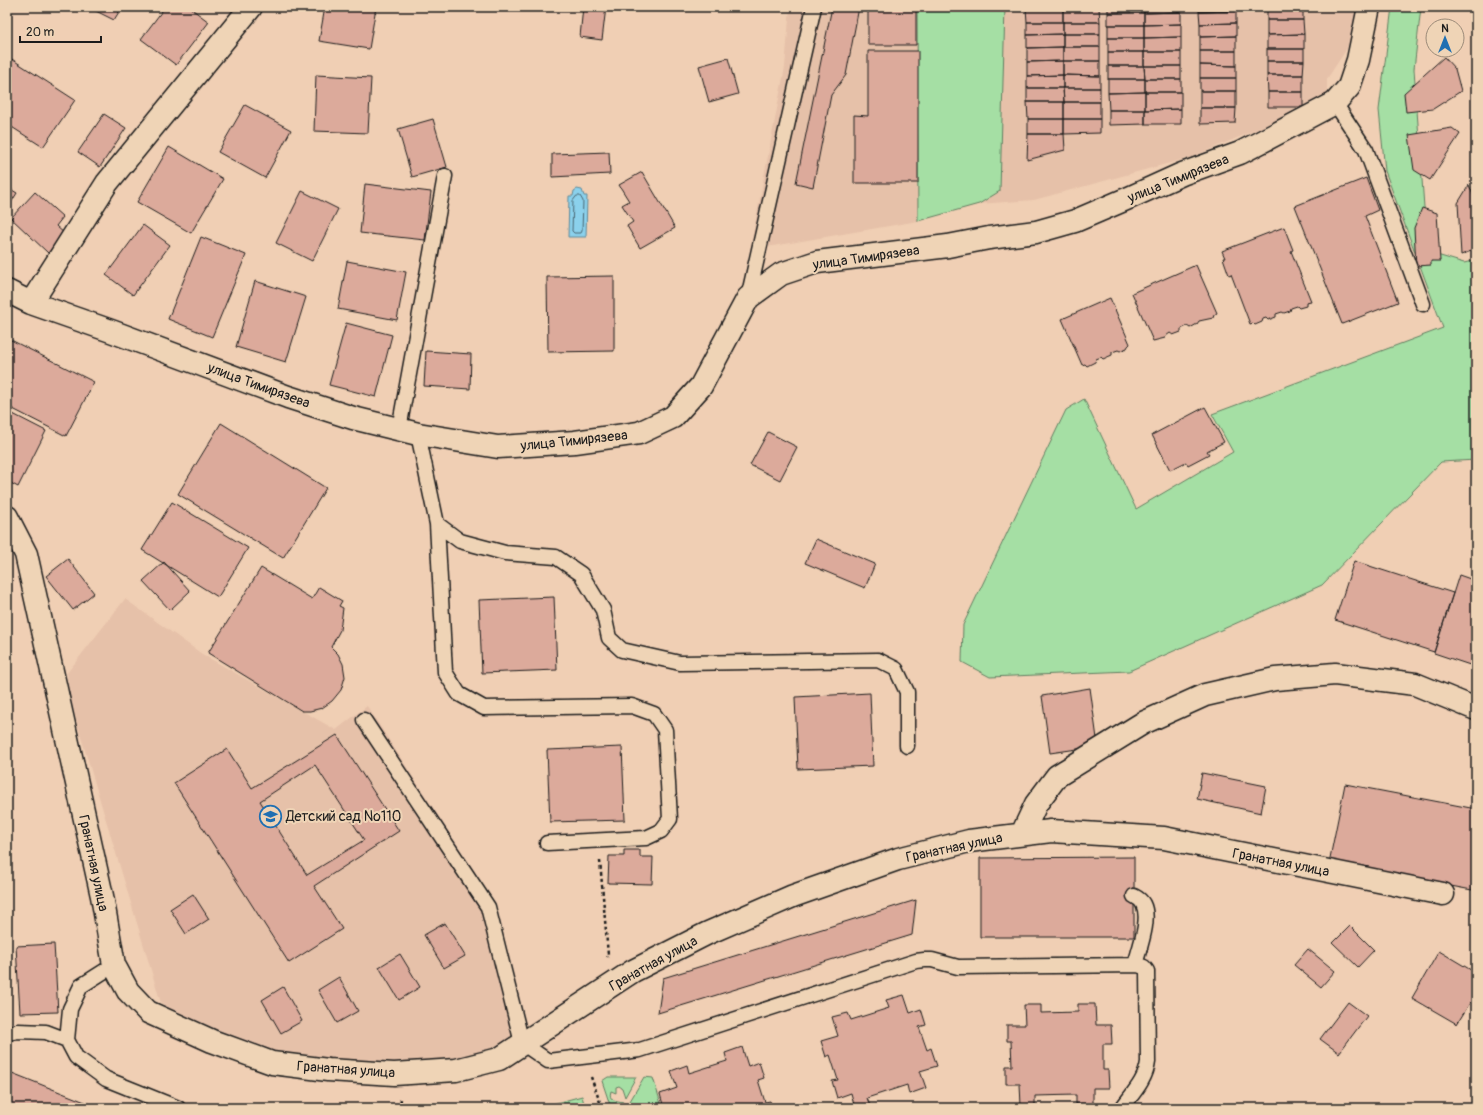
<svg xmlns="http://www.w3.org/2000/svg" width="1483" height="1115" font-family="Pangolin,sans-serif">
  <rect width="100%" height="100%" fill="#f0cfb4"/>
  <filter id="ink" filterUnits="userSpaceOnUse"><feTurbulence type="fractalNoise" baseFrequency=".025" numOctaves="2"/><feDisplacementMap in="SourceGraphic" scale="8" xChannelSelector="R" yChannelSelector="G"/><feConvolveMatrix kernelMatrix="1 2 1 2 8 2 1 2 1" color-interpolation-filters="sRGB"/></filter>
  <g filter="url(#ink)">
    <path fill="#e6c1a9" d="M790,7H1374L1327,79V100L1192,157L1034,200L979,204L918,221L750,250L785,67Z
      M125,599L202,654L336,730L367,706L494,902L526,1038L453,1064L375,1066L301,1058L227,1039L161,1003L69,697L67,673Z"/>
    <path fill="#a5dfa4" stroke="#607e60" d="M917,7H1005L1000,191L979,204L918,221Z
      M1392,7H1421L1414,69L1424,207L1437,255L1464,263L1476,260V460L1441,462L1322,585L1129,671L990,677L962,662L963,625L1066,410L1084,399L1136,509L1233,452L1212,414L1443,328L1385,171L1379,110Z
      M608,1077H636L625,1097L622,1088L619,1086L616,1087V1093L611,1091C608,1101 615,1100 623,1102L620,1108H611L602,1081Z
      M644,1077L653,1078L662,1107L626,1108Z
      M582,1096L585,1108H545V1106Z"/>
    <path fill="#8bd1ec" stroke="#5f8999" d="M577,189L582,190L584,196H587L586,237H568L569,196H573L574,191Z"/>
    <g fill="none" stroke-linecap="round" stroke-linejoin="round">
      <path stroke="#48646f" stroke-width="1" d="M577,196H580L583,201L582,231L581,233H574L572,231L573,201Z"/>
    </g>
    <path fill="#dcaa9b" stroke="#1c1c1c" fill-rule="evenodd" d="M7,7H13L10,12L7,10Z
      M88,7H122L114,20Z
      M165,7H189L209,22L176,65L141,39Z
      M325,7H376L369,49L319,41Z
      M583,7H606L602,40L580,37Z
      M832,7H859L846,75L831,95L813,187L796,183Z
      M868,7H916V45H868Z
      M1026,7H1063V8H1026Z
      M1063,7H1099V8H1063Z
      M1108,7H1144V13H1108Z
      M1144,7H1180L1181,12L1144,13Z
      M1199,7H1236V11L1199,12Z
      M1267,7H1303V20H1267Z
      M1026,8H1063V22H1027Z
      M1063,8H1099L1100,22H1063Z
      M1236,11V23L1200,24L1199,12Z
      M1181,12V24L1144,25V13Z
      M1108,13H1144V25H1108Z
      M1267,20H1303L1304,34L1267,35Z
      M1027,22H1063V34L1027,35Z
      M1063,22H1100V34H1063Z
      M1236,23V36L1200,37V24Z
      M1181,24V37L1144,38V25Z
      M1108,25H1144V38H1108Z
      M1063,34V47L1027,48V35Z
      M1063,34H1100V47H1063Z
      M1304,34V49H1267V35Z
      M1236,36V51H1200V37Z
      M1181,37V52H1144V38Z
      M1108,38H1144V52H1108Z
      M1063,47H1100V61H1063Z
      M1063,47V61L1027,62V48Z
      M1267,49H1304V61H1267Z
      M868,51H918V183H854V115L868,116Z
      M1200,51H1236V66L1200,65Z
      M1108,52H1144V66H1108Z
      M1144,52H1181V66H1144Z
      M7,56L75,100L43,147L7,124Z
      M1444,57L1455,69L1461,91L1433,109L1406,112L1404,93Z
      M728,58L738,94L709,102L699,66Z
      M1063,61V75L1027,76V62Z
      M1063,61H1100V76L1063,75Z
      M1267,61H1304L1303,75H1267Z
      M1200,65L1236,66V78H1200Z
      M1108,66H1144L1145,79H1108Z
      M1144,66H1181V79H1145Z
      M316,75L371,78L368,133L314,131Z
      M1063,75V88H1027V76Z
      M1063,75L1100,76V88H1063Z
      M1267,75H1303V92H1268Z
      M1200,78H1236V91H1200Z
      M1108,79H1145V92L1108,93Z
      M1145,79H1181V92H1145Z
      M1027,88H1063L1064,102H1027Z
      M1063,88H1100V102H1064Z
      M1200,91H1236V108H1200Z
      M1145,92H1181V109L1145,110Z
      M1145,92V110H1109L1108,93Z
      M1268,92H1303V107H1268Z
      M1027,102H1064V119H1028Z
      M1064,102H1100V119H1064Z
      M245,105L291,130L265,178L218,152Z
      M1200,108H1236L1235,123L1200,124Z
      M1181,109V124H1145V110Z
      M1109,110H1145V124L1109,125Z
      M104,114L126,128L100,167L78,152Z
      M433,119L447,167L412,177L398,129Z
      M1028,119H1064V134H1028Z
      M1064,119H1100V133L1064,134Z
      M1452,128L1460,134L1430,180L1414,170L1409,135Z
      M1028,134H1064L1065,150L1027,160Z
      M169,147L223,179L191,233L137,202Z
      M609,152L610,174L552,177V154Z
      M642,172L675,228L640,248L627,226L633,222L622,205L629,201L619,185Z
      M1366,178L1378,210L1365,216L1398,302L1342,324L1295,206Z
      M365,184L431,192L425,240L360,233Z
      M1469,185L1476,202V249L1461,255L1458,203Z
      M7,187L17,193L7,209Z
      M302,191L338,209L312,261L276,243Z
      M35,192L63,217L56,226L65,234L48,253L11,218Z
      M1422,208L1437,213L1440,261H1431V265L1416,266L1414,228Z
      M143,225L170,245L133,295L106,275Z
      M1284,227L1293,250L1291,251L1311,301L1306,302V306L1299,308L1297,306L1291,308L1290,311L1284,313L1282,312L1276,314V317L1268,320L1266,318L1263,319L1262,322L1255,325L1253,323L1250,324L1231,274L1229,275L1223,258H1225L1222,251Z
      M201,237L246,255L212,337L168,319Z
      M347,261L406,272L397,320L338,309Z
      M1196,265L1217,313L1214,315L1213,318L1199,321L1197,324L1190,328L1187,326L1181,329V332L1173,335L1170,333L1166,336L1165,338L1153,341L1132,293Z
      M614,276V351L548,352L547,277Z
      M255,281L306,297L286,362L236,347Z
      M1110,298L1130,344L1128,346L1127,348L1120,351L1118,350L1112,352V355L1103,359L1101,357L1096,359L1095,362L1087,366L1085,364L1082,365L1062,319Z
      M346,323L392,335L376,397L329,385Z
      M7,338L94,382L66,436L7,406Z
      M426,351L471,354L470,389L424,386Z
      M1205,407L1224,442L1207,451L1209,454L1188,465L1186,462L1170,470L1152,435Z
      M7,411L46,431L18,487L7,481Z
      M221,423L326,488L283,558L178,494Z
      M768,432L797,447L780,480L750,465Z
      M172,502L248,548L218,597L142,550Z
      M816,539L875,564L865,588L805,563Z
      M68,559L94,593L73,610L46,576Z
      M1354,561L1453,593L1434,652L1335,620Z
      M164,562L190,591L170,610L143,581Z
      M261,568L312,599L319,587L342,601L339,606L343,608L340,630L331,647L338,654L343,664L345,677L341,690L332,701L322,708L310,711H302L208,653Z
      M1459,575L1476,581V667L1434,653Z
      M554,597L557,670L482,673L479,600Z
      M1090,688L1098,746L1050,753L1042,696Z
      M870,693L873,766L798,769L795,697Z
      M337,735L399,831L314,886L342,929L289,963L174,783L227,749L252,788ZM315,765L364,840L307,875L260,801Z
      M622,747L625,820L550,822L547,750Z
      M1202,773L1266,786L1261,813L1197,799Z
      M1345,784L1476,809V870L1472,890L1329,863Z
      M624,850H640V857H653L652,884L608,883L609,856H624Z
      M1134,857V937H980V858Z
      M193,894L209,919L186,934L170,909Z
      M916,900L912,935L658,1013L663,978Z
      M445,923L465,956L444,968L424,935Z
      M1350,926L1374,950L1358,967L1333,943Z
      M54,944L58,1012L20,1013L16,946Z
      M1308,949L1335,971L1321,987L1294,965Z
      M1439,951L1476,973V993L1457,1024L1412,998Z
      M400,954L420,987L399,1000L379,967Z
      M339,977L358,1011L337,1023L318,990Z
      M283,987L302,1021L281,1033L262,1000Z
      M904,995L910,1013L921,1009L926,1025L919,1027L927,1050L931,1048L937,1066L920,1071L926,1088L909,1094L907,1085L867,1098L870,1106L855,1108L851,1093L837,1098L832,1081L838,1080L830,1055L826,1057L821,1041L838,1036L832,1017L848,1013L851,1020L889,1008L886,1000Z
      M1348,1002L1367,1016L1339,1053L1320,1039Z
      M1078,1004H1095L1096,1025H1111L1112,1044H1103V1070H1108L1109,1088H1093V1104H1076V1095L1035,1096V1106H1021L1020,1084H1006V1066H1012L1011,1041H1007V1025H1025L1024,1005H1041V1013L1078,1012Z
      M742,1047L748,1066L759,1062L764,1078L758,1080L765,1102L770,1101L772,1108H664L660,1094L677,1088L671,1071L687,1065L689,1073L727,1061L725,1053Z
      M7,1071L100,1108H7Z"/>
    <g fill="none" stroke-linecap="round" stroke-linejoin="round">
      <defs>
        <path id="service" d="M1335,103L1366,150L1423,304
          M748,298L814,7
          M399,429L445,176
          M418,434L437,524L460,541L505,553L556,557L581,574L603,610L609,638L622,650L680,663L878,660L896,669L907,692V746
          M437,524L445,672L459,694L484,708L632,706L654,714L665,730L670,819L661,831L646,838L547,843
          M364,720L488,907L522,1043L548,1061L640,1050L916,961L924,960H932L958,967L1138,965L1144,967L1147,971L1148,1062C1146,1080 1132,1094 1122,1108
          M1134,896C1138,898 1141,900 1143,904C1151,919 1139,949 1135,965
          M114,965L81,986L70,1009L67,1040L76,1057L106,1079L178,1108
          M7,1033L18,1031L46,1032L67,1040"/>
        <path id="minor" d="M7,291L31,303L111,331L288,397L353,418L418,434L498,447L575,442L639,433L673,417L701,386L748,298L781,274L817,262L948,246L989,238L1036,232L1075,221L1131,197L1182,174L1240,153L1335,103L1349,87L1358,60L1369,7
          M31,303L107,183L251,7
          M7,517L26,554L102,896L114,965L128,991L148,1012L212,1041L272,1063L328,1070L394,1074L456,1070L499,1059L633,971L708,933L793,896L898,859L969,841L1051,831L1164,838L1443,894
          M1022,834L1036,804L1057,776L1143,723L1205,695L1275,679L1335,674L1415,684L1476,709"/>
      </defs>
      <use href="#service" stroke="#1c1c1c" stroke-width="17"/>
      <use href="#minor" stroke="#1c1c1c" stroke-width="25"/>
      <path stroke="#1c1c1c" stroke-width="2.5" stroke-dasharray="3 3" stroke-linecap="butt" d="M600,861L608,955L607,957
        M591,1077L602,1108
        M400,1108L401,1098"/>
      <use href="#service" stroke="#efd4b6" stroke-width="14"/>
      <use href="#minor" stroke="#efd4b6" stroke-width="22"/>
    </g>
  </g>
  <defs>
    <symbol id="school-ring" viewBox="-11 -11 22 22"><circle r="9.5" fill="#efd4b6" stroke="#1f6fb2" stroke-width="1.5"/><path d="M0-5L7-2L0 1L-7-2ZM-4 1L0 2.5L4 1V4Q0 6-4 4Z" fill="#1f6fb2"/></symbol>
  </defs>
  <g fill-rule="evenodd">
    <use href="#school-ring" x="258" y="804" width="25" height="25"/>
  </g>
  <g text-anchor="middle" stroke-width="4" stroke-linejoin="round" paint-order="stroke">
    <g font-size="14" fill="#1c1c1c" stroke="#efd4b6">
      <text transform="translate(1178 178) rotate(-22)" y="5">улица Тимирязева</text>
      <text transform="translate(866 257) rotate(-8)" y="5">улица Тимирязева</text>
      <text transform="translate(259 385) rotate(20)" y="5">улица Тимирязева</text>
      <text transform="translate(574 440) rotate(-6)" y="5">улица Тимирязева</text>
      <text transform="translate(954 847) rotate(-12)" y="5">Гранатная улица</text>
      <text transform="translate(1281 862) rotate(11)" y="5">Гранатная улица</text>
      <text transform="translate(94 863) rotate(78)" y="5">Гранатная улица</text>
      <text transform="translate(653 963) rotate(-29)" y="5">Гранатная улица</text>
      <text transform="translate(346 1069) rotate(4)" y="5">Гранатная улица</text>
    </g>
    <g font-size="14" fill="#1c1c1c" stroke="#efd4b6" text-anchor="start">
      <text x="286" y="821">Детский сад №110</text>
    </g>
  </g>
  <rect width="1483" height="1115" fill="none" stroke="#efd4b6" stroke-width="24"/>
  <rect x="12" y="12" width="1459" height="1091" fill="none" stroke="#1c1c1c" stroke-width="1.5" filter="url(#ink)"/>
  <g transform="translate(1445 38)"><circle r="19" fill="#efd4b6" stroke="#9b8a78"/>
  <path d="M0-3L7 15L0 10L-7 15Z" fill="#1f6fb2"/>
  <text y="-6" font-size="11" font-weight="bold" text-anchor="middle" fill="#1c1c1c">N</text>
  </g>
  <path d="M20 36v6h81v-6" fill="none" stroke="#1c1c1c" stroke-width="2"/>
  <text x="26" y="36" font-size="12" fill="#1c1c1c" stroke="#efd4b6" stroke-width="3" paint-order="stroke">20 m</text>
</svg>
